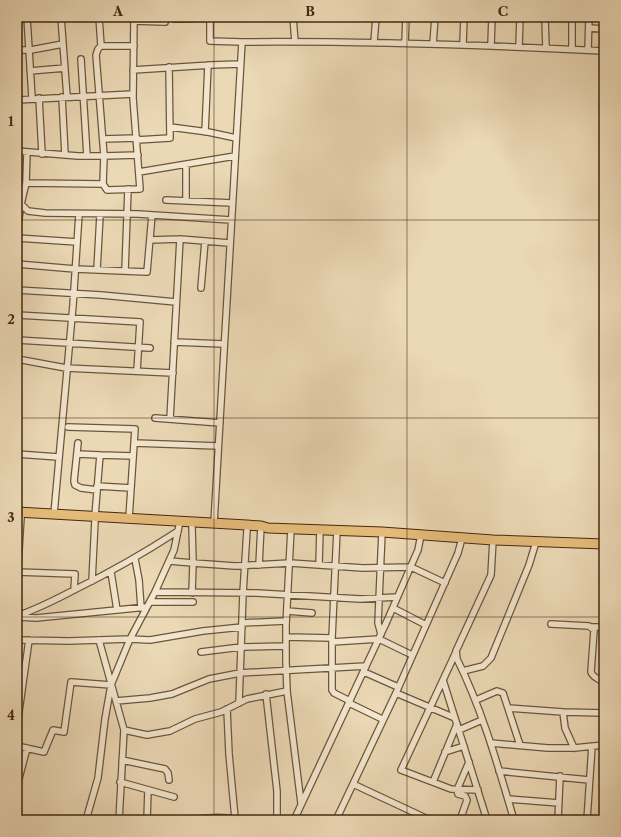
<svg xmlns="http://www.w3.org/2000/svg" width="621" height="837" font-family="'Libre Caslon Text',serif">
  <rect width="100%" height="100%" fill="#ebd8b5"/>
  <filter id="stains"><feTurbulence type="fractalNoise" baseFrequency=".005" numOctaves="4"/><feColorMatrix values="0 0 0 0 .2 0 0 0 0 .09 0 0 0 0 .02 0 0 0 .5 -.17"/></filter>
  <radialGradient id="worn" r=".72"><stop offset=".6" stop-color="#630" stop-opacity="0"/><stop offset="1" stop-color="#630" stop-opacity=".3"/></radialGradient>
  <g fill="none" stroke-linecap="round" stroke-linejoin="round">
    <defs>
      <path id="minor" d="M27,17L32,98
        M61,17L67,97
        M99,17L101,46H134
        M210,17V41L242,42
        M293,17L295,42
        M545,17L546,48
        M572,17V49
        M17,19H27
        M175,19L210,18
        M134,21L165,22
        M589,28L604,29
        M374,42L376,17
        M405,43L406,17
        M433,44L435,17
        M463,44L464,17
        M491,45L492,17
        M519,47L520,17
        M17,50H31L63,44
        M588,50L589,17
        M81,59L87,156
        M133,70L211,65L240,64
        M30,71L65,68
        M62,97L65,155
        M39,98L42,154
        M17,100L133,94
        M170,127L208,132L236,138
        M205,132L208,65
        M103,139L137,138
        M137,140L170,138L169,67
        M17,151L78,156H104L96,55L98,49L101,46
        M139,172L235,156
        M26,183L103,184L107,190L140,189L133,98L134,17
        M103,184L104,156L138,155
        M166,200L232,203
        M186,201V165
        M17,204H21L26,183L27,152
        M17,232L21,204L28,211L45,213L138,214L231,220
        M17,238L77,242
        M150,240L180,239L229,243
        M17,264L75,269L147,272L152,215
        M97,270L100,215
        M125,271L128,189
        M201,288L205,241
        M17,290L101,295L176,302
        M17,315L140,322L137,371
        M17,340L150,348
        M174,342L224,344
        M17,359L66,368L173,373
        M155,418L220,423
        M170,419L180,239
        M68,427L135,429L129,518
        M78,443L74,481L75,485L81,488L97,490
        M134,443L218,446
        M17,454L58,457
        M77,454L100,455
        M97,486L131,488
        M54,514L73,305L79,214
        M95,516L100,455L133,456
        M214,523L242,42C363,41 483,45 604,51
        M291,529L286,625V661L287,691L301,803
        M337,530L332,638V690L334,693L350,701
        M493,540L491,575L456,651L457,659C482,709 498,766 514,820
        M135,559L139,580L141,608
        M169,561L193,563L192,527
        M259,565L261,526
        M319,565L320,529
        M17,572L75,574L74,590
        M111,572L117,610
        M92,581L95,520
        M17,582L21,517
        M155,592L257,593L360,599L397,597
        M192,593L193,563L235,566L290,563L363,568L411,567L445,583
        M150,602H193
        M393,608L426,625
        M287,611L312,613
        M17,616C37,609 57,599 76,589C113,571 144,553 178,531
        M18,617L36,618L147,607
        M242,623L286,621
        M551,624L589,626L594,630L591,672C593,678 599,679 604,682
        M592,627H604
        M381,634L378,623L382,532
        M286,637L332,638
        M17,640L69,641L130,639L150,640L203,631L242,627
        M99,640L124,730L119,820
        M332,642L379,639L412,655
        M201,652L241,647L286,646
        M456,652L401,770L451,789L478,790
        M463,671L483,666L491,658L529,565L536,542
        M364,672L398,687
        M443,680L487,820
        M396,693L455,718
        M266,694L277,791V820
        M476,700L497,691L503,693L520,745
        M116,701L150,698L172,694L209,679L240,673L366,666
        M239,703L243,593L247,530
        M349,703L382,719
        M508,708L563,712L604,713
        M227,709L229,754L235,818
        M563,712L565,728L574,748
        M17,726L29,640
        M124,730L147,735L170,731L195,719L221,712L247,699L287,691
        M459,730L482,720
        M491,743L548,748H574L604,745
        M17,746L44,752L53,730L64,732L71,682L111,685
        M445,752L464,746
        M122,760L165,769L168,773L169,780
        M499,771L589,780
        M120,782L174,797
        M433,782L457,724
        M353,784L430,820
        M17,786L27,748
        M508,799L559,803
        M295,818L303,820
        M86,820L98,778L105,719L111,685L130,639L155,592L174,550L179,526
        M147,820L148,790
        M191,820C211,816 230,817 250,820
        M294,820L387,621L418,550L421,535
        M336,820L396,693L458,553L462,538
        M460,820L467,800L465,796L458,794L457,790L469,762
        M558,820L560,776
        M587,820L592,746"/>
      <path id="primary" d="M17,512L247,525L261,526L268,528L382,532L493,540L604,544"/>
    </defs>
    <use href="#minor" stroke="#6e5538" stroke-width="8"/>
    <use href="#primary" stroke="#44290f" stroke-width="11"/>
    <use href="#minor" stroke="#f2e6cf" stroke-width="5.5"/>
    <use href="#primary" stroke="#e6bc7a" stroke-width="9"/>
  </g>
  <path fill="none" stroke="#44290f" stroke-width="1" stroke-opacity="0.55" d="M214,17V820M407,17V820M17,220H604M17,418H604M17,617H604"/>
  <rect width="621" height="837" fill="none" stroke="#ebd8b5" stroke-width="44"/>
  <rect x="22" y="22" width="577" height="793" fill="none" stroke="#44290f" stroke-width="1.5"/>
  <g font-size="13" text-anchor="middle" font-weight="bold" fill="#44290f">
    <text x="118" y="16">A</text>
    <text x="310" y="16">B</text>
    <text x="503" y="16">C</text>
    <text x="11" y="126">1</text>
    <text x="11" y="324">2</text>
    <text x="11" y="522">3</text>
    <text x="11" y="720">4</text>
  </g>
  <rect width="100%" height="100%" filter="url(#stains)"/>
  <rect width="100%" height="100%" fill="url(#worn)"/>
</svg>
